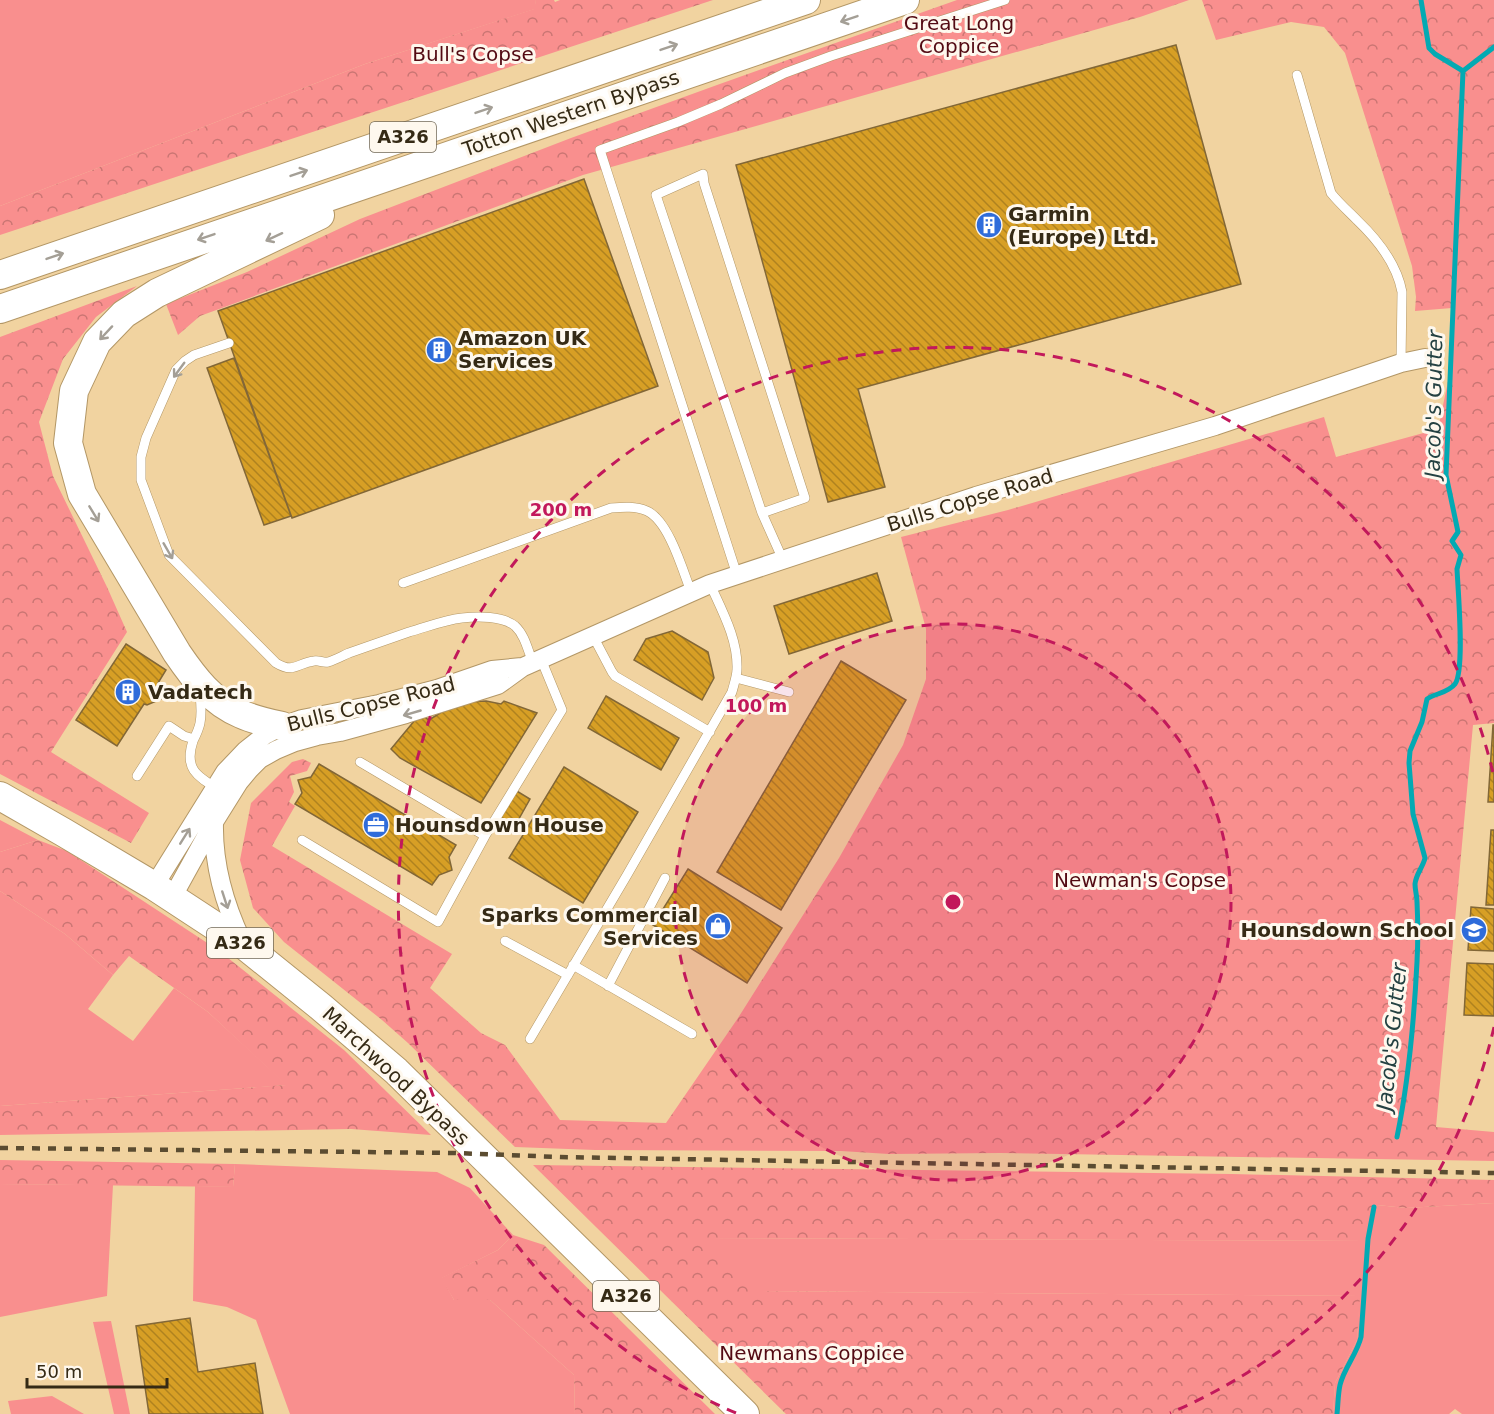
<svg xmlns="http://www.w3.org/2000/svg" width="1494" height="1414" font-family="'DejaVu Sans',sans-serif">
  <defs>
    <pattern id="forest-crowns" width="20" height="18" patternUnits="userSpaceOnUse" patternTransform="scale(1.5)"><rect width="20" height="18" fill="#f98f8e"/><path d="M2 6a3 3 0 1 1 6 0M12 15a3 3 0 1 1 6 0" fill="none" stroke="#ca7573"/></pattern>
    <pattern id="building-back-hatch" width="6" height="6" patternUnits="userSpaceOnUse" patternTransform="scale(1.5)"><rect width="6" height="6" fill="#d79f25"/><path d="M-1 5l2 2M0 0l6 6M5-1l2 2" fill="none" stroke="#af821f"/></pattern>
  </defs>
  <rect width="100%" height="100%" fill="#f1d3a0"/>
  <path fill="#f98f8e" d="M0,0H536L535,9L365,64L0,206Z
    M0,820L38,840L0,852Z
    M0,891L65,934L113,975L88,1009L133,1041L174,988L208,1012L287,1085L0,1106Z
    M235,1164L437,1172L470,1188L513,1235L498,1250L442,1278L454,1300H490L574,1375L575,1414H290L256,1320L227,1307L193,1301L195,1186L233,1187Z
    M0,1184L113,1185L107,1296L0,1317Z
    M1494,1203V1414H1462L1455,1409L1449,1414H1333L1335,1383L1357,1340L1359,1296L760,1291L707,1238L1365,1241L1377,1205L1406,1208Z
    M111,1321L130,1414H114L93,1322Z
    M52,1396L84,1414H11L8,1401Z"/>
  <path fill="url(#forest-crowns)" d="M536,0H554L555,2L560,0H713L0,235V206L365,64L534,9Z
    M957,0H1189L1140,17L583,175L200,316L178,335L166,304L247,272L360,219L571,138L717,85Z
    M1202,0H1494V723L1473,725L1436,1127L1494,1132V1161L1000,1153L889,1154L841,1151L595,1150L515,1147L408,1043L382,1020L284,942L253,908L240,860L251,803L292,762L303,759L311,763L307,771L290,776L294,792L289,802L295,806L272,846L452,954L430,988L481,1033L505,1045L560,1120L666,1123L738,1018L839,858L903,745L926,679V629L901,537L1008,510L1324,417L1336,457L1438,429L1450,372L1452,308L1415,311L1416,297L1412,266L1345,53L1324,27L1291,22L1216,40Z
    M137,286L96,317L63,359L39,422L53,476L107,587L127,632L51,752L149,813L131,843L0,774V337Z
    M38,840L67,851L218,950L344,1050L431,1135L351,1129L0,1135V1106L286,1085L208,1012L129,956L113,975L65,934L0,891V852Z
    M0,1160L235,1164L233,1187L0,1184Z
    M533,1165L1232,1174L1494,1180V1203L1406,1208L1377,1205L1365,1241L708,1238L761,1291L1360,1296L1357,1340L1335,1383L1333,1414H786Z
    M513,1235L544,1245L715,1414H575L574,1375L490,1300H454L441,1278L498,1250Z"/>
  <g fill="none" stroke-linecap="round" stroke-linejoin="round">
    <path stroke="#03aab3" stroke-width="5" d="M1421,0L1429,48L1435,54L1463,71
      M1397,1137C1409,1079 1414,1021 1417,962C1418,943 1418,922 1417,902C1417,896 1415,890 1415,884C1416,874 1423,867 1425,858L1413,814L1409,763L1410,751L1422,722L1427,699C1436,693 1448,693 1455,684C1465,671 1458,590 1457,569L1461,555L1452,541L1458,532L1446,475L1463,71L1494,47
      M1337,1414C1338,1405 1338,1394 1340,1385C1344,1368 1357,1354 1361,1337L1368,1239L1374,1207"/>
  </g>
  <path fill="url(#building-back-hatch)" stroke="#826737" stroke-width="1.5" d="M1176,45L1241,284L858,389L885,487L828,502L736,165Z
    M584,179L658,386L292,518L218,311Z
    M234,358L291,516L264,525L207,368Z
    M877,573L892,621L789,654L774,606Z
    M672,631L708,652L714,678L702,700L634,660L646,639Z
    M126,644L166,670L158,683L160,684L161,699L147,705L144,704L117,746L76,720Z
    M841,661L906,700L781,910L717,872Z
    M606,696L679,738L661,770L588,728Z
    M486,701L501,704L504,701L537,713L481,803L400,758L391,749L420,714L429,720L451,706L467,702Z
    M1493,725H1494V802H1488Z
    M319,764L456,845L449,857L452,870L439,875L432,885L295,804L302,793L298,780L311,777Z
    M564,767L638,812L583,903L509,858Z
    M515,790L530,799L511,833L495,824Z
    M1491,830H1494V905H1486Z
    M688,869L782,928L747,983L653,925Z
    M1471,907L1494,909V951L1468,950Z
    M1467,963L1494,964V1016L1464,1015Z
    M190,1318L198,1372L255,1363L263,1414H149L136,1326Z"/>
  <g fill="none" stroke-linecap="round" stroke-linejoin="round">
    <defs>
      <path id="lane" d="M1297,75L1331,193C1339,203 1348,211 1357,220C1377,239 1397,265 1402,292L1401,363
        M229,343L194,355L185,361L176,370L146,438L141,457V480L169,555L276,663C294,674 297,663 314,661C319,660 323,663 328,662C335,660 342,656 349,653C369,646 389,639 409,632C427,627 444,620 462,618C478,616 503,616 515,626C525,635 528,651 533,663
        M762,513L656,195L703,174L704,183L805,498L762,513L783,560
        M737,575L600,150L678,122L721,104L785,73L831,56L1005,0
        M403,583L611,508C623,507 636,506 647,511C669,521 683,571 691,592
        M593,636L612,672L615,676L710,732
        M736,678L789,692
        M200,695C201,704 202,713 200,723C199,729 196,735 193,741C184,768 196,776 218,789
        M360,762L485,836
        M137,776L169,726L184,736L194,739
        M302,840L438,922L485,836L562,710L541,659
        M505,941L568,975
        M573,965L692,1034
        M608,986L665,878
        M530,1039L627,875L732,692C734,684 737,676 737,669C738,639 722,611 710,584"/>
      <path id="street" d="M214,823C213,865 224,903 242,941
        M154,886L225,772L246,750L265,735L282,726L302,719L379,704L437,689L492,670L522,667
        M172,898L214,822L239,782L249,770L260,759L276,750L295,742L317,736L340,732L406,714L498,685L523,667L710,584L976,496L1215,426L1401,363L1425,358"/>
      <path id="primary" d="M0,275L806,0
        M0,309L905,0
        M282,726C268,723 254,720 241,714C212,702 194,678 177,653L82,494L68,443L74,391L97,342L124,314L157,293L320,215
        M0,796L63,832L154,886L244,945L321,1007L396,1071L745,1414"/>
    </defs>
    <use href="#lane" stroke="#b39766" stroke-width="10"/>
    <use href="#street" stroke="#b39766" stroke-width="20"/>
    <use href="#primary" stroke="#b39766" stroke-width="30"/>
    <use href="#lane" stroke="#fff" stroke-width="9"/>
    <use href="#street" stroke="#fff" stroke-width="18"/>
    <use href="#primary" stroke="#fff" stroke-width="28"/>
    <path stroke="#5b4c31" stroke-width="4.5" stroke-dasharray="8 8" stroke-linecap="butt" d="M0,1148L455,1153L560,1157L1494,1173"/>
  </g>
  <defs><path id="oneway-shaft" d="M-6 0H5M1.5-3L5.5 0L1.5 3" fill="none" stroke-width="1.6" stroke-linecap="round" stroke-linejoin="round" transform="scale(1.5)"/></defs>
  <g stroke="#a49f96">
    <use href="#oneway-shaft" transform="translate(849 19) rotate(161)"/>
    <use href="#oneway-shaft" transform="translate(669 47) rotate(-19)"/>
    <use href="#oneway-shaft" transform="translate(484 110) rotate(-19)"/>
    <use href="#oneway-shaft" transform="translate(299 173) rotate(-19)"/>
    <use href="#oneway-shaft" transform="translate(206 237) rotate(161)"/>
    <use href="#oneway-shaft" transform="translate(274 237) rotate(155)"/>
    <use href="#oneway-shaft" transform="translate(55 256) rotate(-19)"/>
    <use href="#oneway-shaft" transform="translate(106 333) rotate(133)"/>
    <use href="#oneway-shaft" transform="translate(179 370) rotate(126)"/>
    <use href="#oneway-shaft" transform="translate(94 514) rotate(59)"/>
    <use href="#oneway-shaft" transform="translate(168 551) rotate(60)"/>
    <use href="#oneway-shaft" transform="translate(412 713) rotate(164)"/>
    <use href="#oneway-shaft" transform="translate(185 836) rotate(-58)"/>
    <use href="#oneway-shaft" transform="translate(225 900) rotate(72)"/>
  </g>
  <circle cx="953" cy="902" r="278" fill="#c2185b" fill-opacity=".12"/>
  <g fill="none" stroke="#c2185b" stroke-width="3" stroke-dasharray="10 8">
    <circle cx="953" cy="902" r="278"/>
    <path d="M1494 1027A555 555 0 0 1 1170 1413M736 1413A555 555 0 1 1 1494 777"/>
  </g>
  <defs>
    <symbol id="building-disc" viewBox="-11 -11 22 22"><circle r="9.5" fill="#2f6cda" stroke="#fef8ee"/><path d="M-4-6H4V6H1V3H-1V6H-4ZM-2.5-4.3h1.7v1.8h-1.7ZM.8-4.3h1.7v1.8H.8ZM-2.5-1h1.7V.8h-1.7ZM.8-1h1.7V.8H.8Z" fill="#fff"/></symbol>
    <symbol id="office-disc" viewBox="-11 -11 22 22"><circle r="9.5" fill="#2f6cda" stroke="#fef8ee"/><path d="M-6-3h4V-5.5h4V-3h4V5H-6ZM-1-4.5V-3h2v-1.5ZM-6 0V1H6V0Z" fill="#fff"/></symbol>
    <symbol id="shop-disc" viewBox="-11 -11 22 22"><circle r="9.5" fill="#2f6cda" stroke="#fef8ee"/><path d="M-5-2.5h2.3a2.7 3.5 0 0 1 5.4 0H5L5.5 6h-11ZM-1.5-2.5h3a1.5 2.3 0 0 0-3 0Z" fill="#fff"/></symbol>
    <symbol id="school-disc" viewBox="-11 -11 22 22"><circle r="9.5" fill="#2f6cda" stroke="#fef8ee"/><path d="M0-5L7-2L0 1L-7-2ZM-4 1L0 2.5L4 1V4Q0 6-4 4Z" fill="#fff"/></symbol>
  </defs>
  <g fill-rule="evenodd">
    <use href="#building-disc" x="974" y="210" width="30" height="30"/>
    <use href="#building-disc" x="424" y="335" width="30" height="30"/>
    <use href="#building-disc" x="113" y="677" width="30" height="30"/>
    <use href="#office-disc" x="361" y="810" width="30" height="30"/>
    <use href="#shop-disc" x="703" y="911" width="30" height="30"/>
    <use href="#school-disc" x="1459" y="915" width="30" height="30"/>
  </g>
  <g text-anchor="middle" stroke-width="6" stroke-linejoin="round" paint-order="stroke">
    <g fill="#fef8ee" stroke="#716856" stroke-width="1.5">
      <rect x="370" y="122" width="66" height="30" rx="4.5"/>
      <rect x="207" y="928" width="66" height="30" rx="4.5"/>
      <rect x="593" y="1281" width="66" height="30" rx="4.5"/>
    </g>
    <g font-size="18" font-weight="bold" fill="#352a15">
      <text x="403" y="143">A326</text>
      <text x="240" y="949">A326</text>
      <text x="626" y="1302">A326</text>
    </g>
    <g font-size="20" fill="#530a13" stroke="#fef8ee">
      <text x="959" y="30">Great Long<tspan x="959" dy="23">Coppice</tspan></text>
      <text x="473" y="61">Bull's Copse</text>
      <text x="1140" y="887">Newman's Copse</text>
      <text x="812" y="1360">Newmans Coppice</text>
    </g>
    <g font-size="20" fill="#352a15" stroke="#fef8ee">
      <text transform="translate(571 113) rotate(-19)" y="7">Totton Western Bypass</text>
      <text transform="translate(970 500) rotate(-17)" y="7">Bulls Copse Road</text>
      <text transform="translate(371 704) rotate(-14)" y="7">Bulls Copse Road</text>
      <text transform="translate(396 1076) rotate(43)" y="7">Marchwood Bypass</text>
    </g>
    <g font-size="20" font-weight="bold" fill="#352a15" stroke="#fef8ee" text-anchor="start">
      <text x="1008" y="221">Garmin<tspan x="1008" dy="23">(Europe) Ltd.</tspan></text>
      <text x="458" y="345">Amazon UK<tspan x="458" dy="23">Services</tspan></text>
      <text x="148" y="699">Vadatech</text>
      <text x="395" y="832">Hounsdown House</text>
      <text x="698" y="922" text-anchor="end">Sparks Commercial<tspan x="698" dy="23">Services</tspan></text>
      <text x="1454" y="937" text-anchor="end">Hounsdown School</text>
    </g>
    <g font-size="21" font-style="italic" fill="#244142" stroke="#fef8ee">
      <text transform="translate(1434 404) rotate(-89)" y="7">Jacob's Gutter</text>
      <text transform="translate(1392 1037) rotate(-84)" y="7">Jacob's Gutter</text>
    </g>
  </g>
  <circle cx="953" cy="902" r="9" fill="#c2185b" stroke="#fef8ee" stroke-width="3"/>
  <g font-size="18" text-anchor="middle" font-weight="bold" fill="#c2185b" stroke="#fef8ee" stroke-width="6" stroke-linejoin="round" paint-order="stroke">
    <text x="561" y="516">200 m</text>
    <text x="756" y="712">100 m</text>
  </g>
  <path d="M27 1378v9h140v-9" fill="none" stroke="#352a15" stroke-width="3"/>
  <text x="36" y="1378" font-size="18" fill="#352a15" stroke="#fef8ee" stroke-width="4.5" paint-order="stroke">50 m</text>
</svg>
